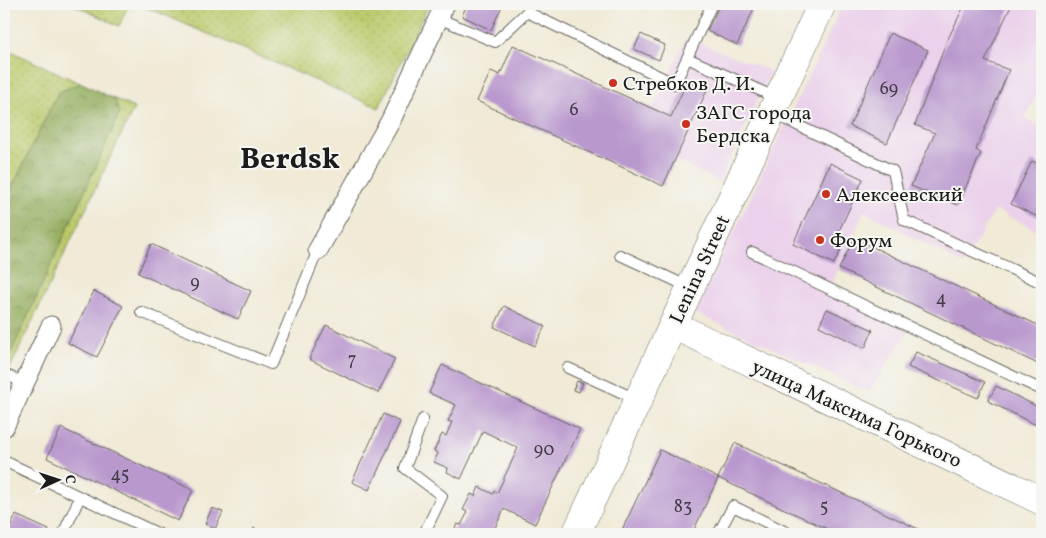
<svg xmlns="http://www.w3.org/2000/svg" width="1046" height="538" font-family="Vollkorn,serif">
  <defs>
    <pattern id="grass-dots" width="8" height="8" patternUnits="userSpaceOnUse" patternTransform="scale(1.25)"><rect width="8" height="8" fill="#bcca6c"/><path d="M2 2h.1M6 6h.1" fill="none" stroke="#a1ad5d" stroke-width="1.8" stroke-linecap="round"/></pattern>
    <pattern id="forest-crowns" width="20" height="18" patternUnits="userSpaceOnUse" patternTransform="scale(1.25)"><rect width="20" height="18" fill="#95ae60"/><path d="M2 6a3 3 0 1 1 6 0M12 15a3 3 0 1 1 6 0" fill="none" stroke="#798d4e"/></pattern>
  </defs>
  <rect width="100%" height="100%" fill="#f6f6f2"/>
  <filter id="ink" filterUnits="userSpaceOnUse"><feTurbulence type="fractalNoise" baseFrequency=".02" numOctaves="2"/><feDisplacementMap in="SourceGraphic" scale="10" xChannelSelector="R" yChannelSelector="G"/><feConvolveMatrix kernelMatrix="1 2 1 2 8 2 1 2 1" color-interpolation-filters="sRGB"/></filter>
  <filter id="wash" filterUnits="userSpaceOnUse"><feTurbulence type="fractalNoise" baseFrequency=".0096" numOctaves="4" result="noise"/><feDisplacementMap in="SourceGraphic" scale="20" xChannelSelector="R" yChannelSelector="G"/><feGaussianBlur stdDeviation="1.12" result="paint"/><feColorMatrix in="noise" values="0 0 0 0 0 0 0 0 0 0 0 0 0 0 0 0 0 1.4 0 .05"/><feComposite in="paint" operator="in"/></filter>
  <g filter="url(#wash)">
    <rect width="100%" height="100%" fill="#f0ead6"/>
    <path fill="#ebd1eb" d="M843,4H1042V86L1025,118L1042,127V233L995,210L963,264L864,211L829,290L908,332L869,392L695,313Z
      M686,38L771,71L719,182L638,141Z"/>
    <path fill="url(#grass-dots)" stroke="#6c7344" d="M72,4H129L119,26Z
      M139,4H429L379,108Z
      M4,48L134,108L10,368L4,365Z"/>
    <path fill="url(#forest-crowns)" stroke="#58653e" d="M82,83L114,99L120,113L12,351L4,354V204L58,92Z"/>
    <g id="blocks">
      <path fill="#b998ce" d="M467,4H503L491,30L462,16Z
        M720,4H756L737,45L707,31Z
        M965,4H1012L985,61L1009,70L976,150L981,153L958,205L911,186L935,133L915,125L946,43Z
        M890,33L928,50L887,143L850,126Z
        M641,34L665,45L659,60L634,49Z
        M513,45L671,117L687,81L707,90L663,186L477,101L491,71L500,75Z
        M1032,161L1042,166V219L1011,204Z
        M830,163L863,179L838,233L847,237L834,264L793,244Z
        M854,238L1042,327V366L839,269Z
        M151,244L251,291L238,319L138,273Z
        M94,291L123,306L97,357L68,343Z
        M504,306L545,326L535,346L494,327Z
        M827,309L873,330L865,348L819,326Z
        M326,325L395,359L378,393L309,359Z
        M916,352L985,382L978,398L908,367Z
        M442,365L580,429L535,524L504,509L492,534H452L457,524L461,525L468,512L463,510L471,494L475,496L479,487L493,494L494,491L497,493L518,448L483,431L461,479L447,472L448,468L434,462L438,453L434,451L442,434L446,436L452,422L448,421L456,405L429,393Z
        M577,381L583,383L579,392L573,390Z
        M996,386L1042,409V428L988,401Z
        M4,390L9,392L4,403Z
        M383,414L400,422L369,490L352,482Z
        M61,428L193,490L178,521L47,458Z
        M735,443L929,534H838L718,478L692,534H620L660,450L718,478Z
        M212,508L223,512L215,529L205,524Z
        M16,515L49,530L47,534H7Z
        M254,528L267,534H251Z"/>
    </g>
  </g>
  <g filter="url(#ink)">
    <use href="#blocks" fill-opacity="0" stroke="#66645d" stroke-width="1"/>
    <g fill="none" stroke-linecap="round" stroke-linejoin="round">
      <defs>
        <path id="lane" d="M530,4L527,12L675,84L687,58
          M712,4L687,58L777,98
          M438,18L495,42L527,12
          M772,113L893,171L904,220L1042,283
          M752,252L1042,390
          M620,255L689,287
          M141,312L271,364L318,250
          M568,368L638,400
          M4,374L24,383
          M423,419L405,468L442,496L424,534
          M4,461L159,534
          M63,534L80,497
          M718,534L733,506L790,534"/>
        <path id="street" d="M318,250L391,120L445,4
          M4,427L51,326"/>
        <path id="secondary" d="M673,325L1042,501
          M576,534L822,4"/>
      </defs>
      <use href="#lane" stroke="#66645d" stroke-width="12"/>
      <use href="#street" stroke="#66645d" stroke-width="21"/>
      <use href="#secondary" stroke="#66645d" stroke-width="29"/>
      <use href="#lane" stroke="#fff" stroke-width="10"/>
      <use href="#street" stroke="#fff" stroke-width="19"/>
      <use href="#secondary" stroke="#fff" stroke-width="28"/>
    </g>
  </g>
  <g fill="#c8321e" stroke="#f6f6f2" stroke-width="2">
    <circle cx="613" cy="83" r="5"/>
    <circle cx="686" cy="124" r="5"/>
    <circle cx="826" cy="194" r="5"/>
    <circle cx="820" cy="240" r="5"/>
  </g>
  <g text-anchor="middle" stroke-width="4" stroke-linejoin="round" paint-order="stroke">
    <g font-size="18" fill="#433b48">
      <text x="889" y="94">69</text>
      <text x="574" y="115">6</text>
      <text x="195" y="288">9</text>
      <text x="941" y="304">4</text>
      <text x="352" y="365">7</text>
      <text x="544" y="455">90</text>
      <text x="120" y="480">45</text>
      <text x="683" y="512">83</text>
      <text x="824" y="512">5</text>
    </g>
    <g font-size="20" fill="#1c1c1c" stroke="#f6f6f2" text-anchor="start">
      <text x="623" y="90">Стребков Д. И.</text>
      <text x="696" y="119">ЗАГС города<tspan x="696" dy="23">Бердска</tspan></text>
      <text x="836" y="201">Алексеевский</text>
      <text x="830" y="247">Форум</text>
    </g>
    <g font-size="20" fill="#1c1c1c" stroke="#f6f6f2">
      <text transform="translate(699 269) rotate(-65)" y="7">Lenina Street</text>
      <text transform="translate(857 413) rotate(25)" y="7">улица Максима Горького</text>
    </g>
    <g font-size="30" font-weight="bold" fill="#1c1c1c" stroke="#f6f6f2">
      <text x="290" y="168">Berdsk</text>
    </g>
  </g>
  <rect width="1046" height="538" fill="none" stroke="#f6f6f2" stroke-width="20"/>
  <g transform="translate(58 480) rotate(87)" stroke="#f6f6f2" stroke-width="4" paint-order="stroke">
  <path d="M0-4L9 19L0 12L-9 19Z" fill="#1c1c1c"/>
  <text y="-8" font-size="14" font-weight="bold" text-anchor="middle" fill="#1c1c1c">С</text>
  </g>
</svg>
